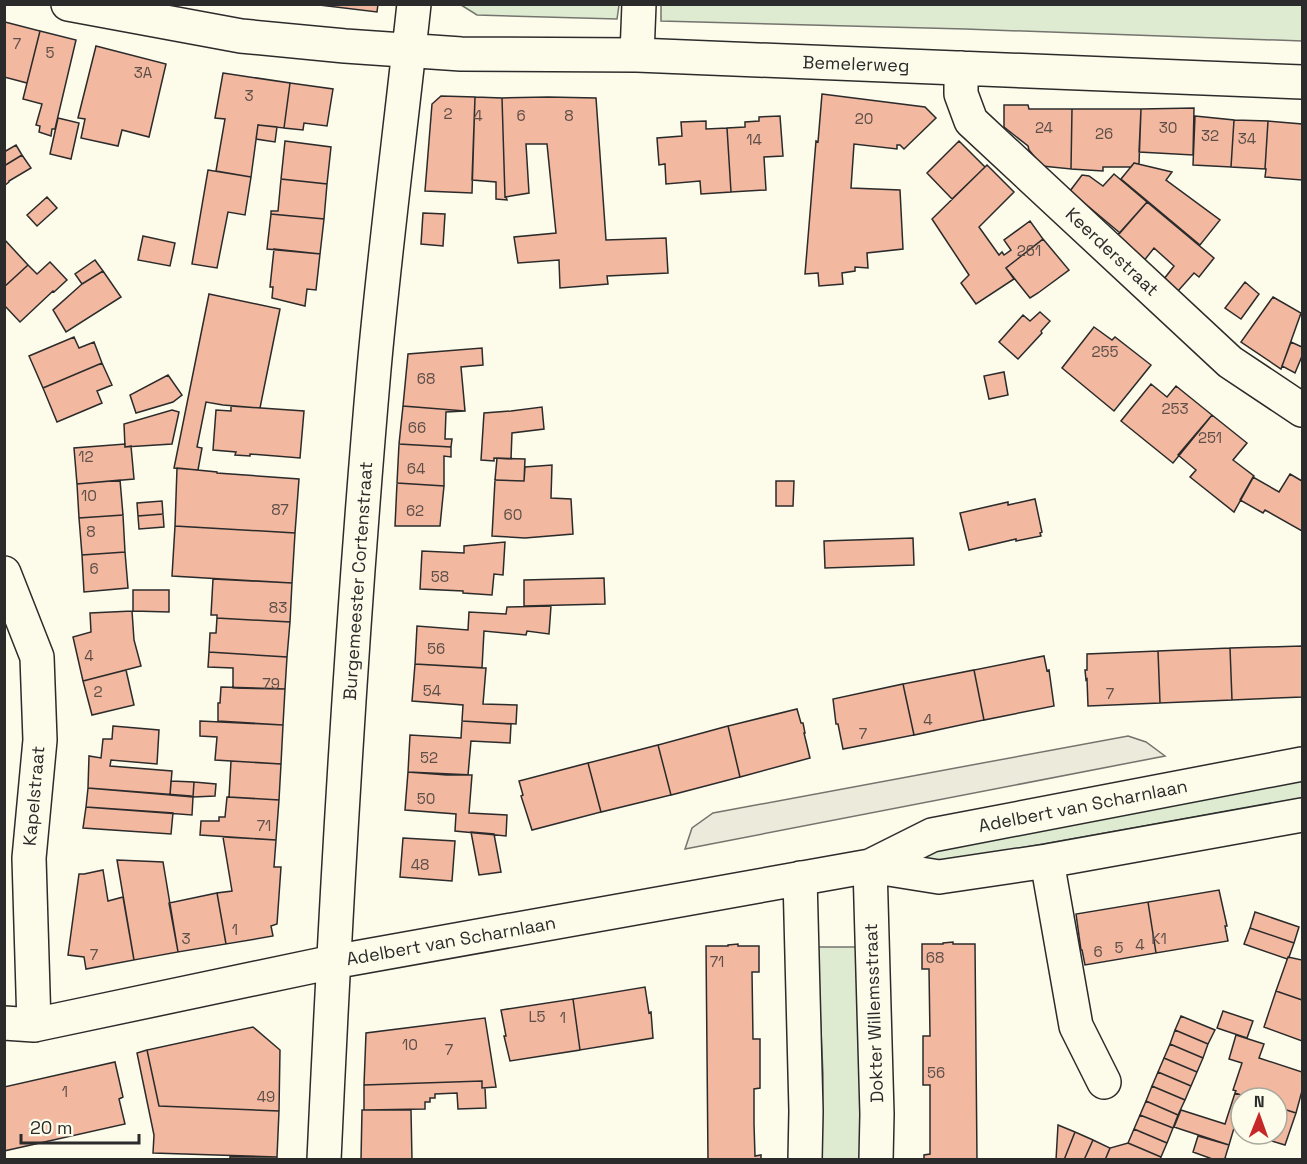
<svg xmlns="http://www.w3.org/2000/svg" width="1307" height="1164" font-family="'Space Grotesk',sans-serif">
  <rect width="100%" height="100%" fill="#fdfbea"/>
  <path fill="#deebd1" stroke="#74746e" stroke-width="1.5" d="M461,5L619,4V5L617,19L477,15Z
    M661,5H1302V41L965,29L661,21Z
    M1302,774V798L897,870L894,855Z
    M817,947H863L865,1159H822L823,1073Z"/>
  <path fill="#eceadb" stroke="#74746e" stroke-width="1.5" d="M1128,736L1146,742L1165,756L685,849L692,828L713,813Z"/>
  <path fill="#f2b8a0" stroke="#2b2b2b" stroke-width="1.5" d="M311,4H378L377,12Z
    M5,22L40,31L27,83L4,77Z
    M40,31L76,40L55,129H52L51,136L39,132L40,126L36,125L42,104L23,99Z
    M96,46L166,64L149,137L122,130L118,146L81,138L85,119L78,118Z
    M223,73L290,83L284,128L258,125L251,177L216,171L225,119L215,118Z
    M290,83L333,89L327,126L304,123L303,130L284,128Z
    M822,94L925,107L936,118L904,149L900,145H897V149L854,144L851,188L900,190L903,249L867,253L868,268L855,267V271L842,273L843,284L819,286L818,273L805,274L816,141L818,142Z
    M441,96L475,97L472,193L425,191L432,104Z
    M475,97L502,98L505,197H506L507,200L496,199V182L472,180Z
    M548,97L596,98L606,240L666,238L668,273L607,276L608,284L560,288L559,260L518,263L514,237L556,233L547,144H526L529,193L505,197L502,98Z
    M1004,105H1028L1029,109H1072L1071,169L1042,166L1029,150L1028,146L1004,127Z
    M1194,108L1193,155L1139,152L1141,109Z
    M1072,109H1141L1139,164L1134,163L1131,167H1103V171L1071,169Z
    M780,116L783,156L764,157L766,190L731,192L727,128L745,127V122L759,121V117Z
    M1195,116L1234,120L1231,167L1193,165Z
    M58,118L79,123L71,159L50,154Z
    M1234,120L1268,121L1265,169L1231,167Z
    M706,121V129L727,128L731,192L701,194L700,181L666,184L665,164L659,165L657,138L682,136L681,122Z
    M1268,121L1302,124V180L1265,177L1266,169H1265Z
    M258,125L277,127L275,142L256,139Z
    M285,141L331,147L327,184L281,179Z
    M959,141L985,167L952,199L927,173Z
    M16,145L22,155L4,166V152Z
    M22,155L31,168L9,181V182L4,186V166Z
    M1134,163L1172,172L1166,180L1220,220L1200,245L1121,179Z
    M987,165L1014,192L979,227L999,255L1002,252L1004,255L1011,250L1004,240L1030,221L1043,239L1006,268L1014,279L976,304L961,283L969,275L932,219Z
    M208,170L251,177L245,215L228,212L217,268L192,264Z
    M1114,174L1147,202L1120,233L1070,191L1082,175L1089,176L1103,186Z
    M281,179L327,184L324,219L271,214V211H278Z
    M47,197L57,208L37,226L27,215Z
    M1147,202L1214,258L1199,277L1194,273L1178,291L1164,279L1174,266L1154,248L1143,262L1115,238Z
    M423,213L445,214L443,246L421,244Z
    M271,214L324,219L320,254L267,249Z
    M143,236L175,243L170,266L138,260Z
    M4,239L28,265L4,287Z
    M1043,239L1069,270L1038,293L1030,298L1006,268Z
    M274,249L320,254L316,290L307,289L305,306L272,298L273,287H270Z
    M95,260L103,271L82,284L75,274Z
    M50,262L67,280L54,292L53,291L20,322L4,305V287L28,265L37,274Z
    M103,271L121,297L66,332L53,310L82,284Z
    M1245,282L1259,294L1241,319L1225,308Z
    M209,294L280,309L260,408L223,405L206,402L197,447L202,448L198,470L174,468Z
    M1273,297L1301,313L1281,369L1241,342Z
    M1040,312L1050,321L1041,331L1042,333L1018,359L999,342L1023,315L1030,321Z
    M1094,327L1112,340L1115,337L1151,365L1114,411L1062,368Z
    M74,337L79,348L94,342L102,363L43,388L29,356Z
    M1291,342L1302,347V356L1295,373L1282,366Z
    M482,348L483,365L461,367L465,411L403,406L408,354Z
    M102,363L112,385L97,391L102,403L57,422L43,388Z
    M1004,372L1008,395L989,399L984,376Z
    M168,375L182,395L173,402L136,413L130,395Z
    M1151,384L1167,397L1176,386L1212,415L1173,463L1121,421Z
    M231,406L304,411L300,458L250,454V456L235,455L236,452L213,450L216,410L231,411Z
    M403,406L465,411L446,412L445,439H452L451,447L399,444Z
    M542,407L544,429L512,433L511,459L494,458V461L481,460L484,413L511,411Z
    M172,410L179,412L172,444L125,447L124,424Z
    M1212,415L1247,443L1233,460L1254,476L1234,512L1190,477L1196,470L1178,455Z
    M125,444V447L131,446L134,479L77,484L74,448Z
    M399,444L451,447V457L444,456V486L397,483Z
    M497,458L525,459L524,481L495,480Z
    M552,465L551,498L571,499L573,534L525,538L492,536L495,480L524,481L525,467Z
    M177,468L217,472V473L299,479L295,533L175,526Z
    M1290,474L1302,481V531L1265,510L1263,513L1240,500L1253,477L1279,492Z
    M120,480L123,515L79,518L77,484Z
    M776,481H794L793,506H776Z
    M397,483L444,486L440,526H395Z
    M1035,499L1042,532L1040,533L1041,536L1016,541V539L969,550L960,513L1008,502V505Z
    M162,501L163,514L138,516L137,503Z
    M163,514L164,527L139,529L138,516Z
    M123,515L125,552L82,555L79,518Z
    M175,526L295,533L292,583L172,576Z
    M913,538L914,565L825,568L824,541Z
    M505,542L503,575L494,574L492,595L463,593V591L420,589L422,551L464,553V546Z
    M125,552L128,588L84,592L82,555Z
    M604,578L605,604L524,606V580Z
    M213,579L292,583L290,622L217,618V615H211Z
    M133,590H169V612L133,611Z
    M551,606L549,634L527,631L526,635L484,631L482,668L415,664L417,626L468,630L469,612L506,614L507,607Z
    M132,611L134,640L141,666L83,681L73,637L91,632L90,613Z
    M217,618L290,622L287,657L209,652L210,633H216Z
    M1302,646V697L1232,700L1230,648Z
    M1230,648L1232,700L1160,703L1158,651Z
    M1158,651L1160,703L1088,706L1087,679L1086,680L1085,670H1087V654Z
    M209,652L287,657L285,689L233,688V668L208,667Z
    M1044,656L1047,671L1049,670L1054,706L984,720L974,670Z
    M415,664L486,668L483,704L517,705L516,724L462,721L463,705L412,701Z
    M126,670L134,705L92,715L83,681Z
    M974,670L984,720L914,735L903,684Z
    M903,684L914,735L843,749L838,724H836L833,699Z
    M221,687L285,689L283,725L218,721V703H220Z
    M797,709L801,723H803L805,733H804L810,758L740,777L728,726Z
    M200,721L283,725L281,764L215,760L217,737L200,736Z
    M462,721L511,724L510,743L471,741L468,775H447L408,772L410,735L461,738Z
    M113,726L159,730L157,764L111,760L110,766L172,771L170,795L88,788L89,756L101,758L103,739H112Z
    M728,726L740,777L671,795L658,745Z
    M658,745L671,795L601,812L588,763Z
    M231,761L281,764L279,800L229,797Z
    M588,763L601,812L532,830L521,796L523,795L519,781Z
    M408,772L472,775L469,813L507,815L506,836L455,831L456,814L405,810Z
    M171,781L194,782L193,797L170,795Z
    M194,782L216,784L215,796L193,797Z
    M88,788L191,796L193,797L192,815L86,807Z
    M227,797L279,800L276,840L200,835L201,821H219V817H225Z
    M86,807L173,813L171,834L83,828Z
    M471,832L494,834L501,872L479,875Z
    M223,837L276,840L274,867H281L277,924L271,926L273,936L226,944L217,893L232,891Z
    M403,838L455,841L452,881L400,877Z
    M117,860L163,862L178,952L134,960Z
    M103,870L108,901L123,897L134,960L86,969L84,957L68,955L79,874H84Z
    M1219,890L1227,926H1225L1228,941L1156,953L1148,902Z
    M217,893L226,944L178,952L169,903Z
    M1148,902L1156,953L1085,965L1082,950H1081L1076,914Z
    M1255,912L1299,927L1294,943L1250,928Z
    M1250,928L1294,943L1289,957L1287,959L1244,944Z
    M953,942V944H975L977,1160H924V1155L930,1154V1085H923V1036H930L929,969H922V944H943V943Z
    M738,944V946H759V972H752L753,1039H760V1088L754,1089V1124L755,1156L761,1155V1160H708L706,946H728V945Z
    M1288,957L1302,960V1000L1276,991Z
    M645,987L649,1013L651,1012L653,1038L580,1050L573,999Z
    M1276,991L1302,1000V1041L1264,1027Z
    M573,999L580,1050L510,1061L504,1036H506L501,1010Z
    M1223,1011L1253,1021L1247,1038L1217,1028Z
    M1181,1016L1215,1030L1208,1044L1175,1030Z
    M485,1018L496,1087L482,1088V1081L364,1085L366,1033Z
    M253,1027L280,1050L279,1111L159,1106L147,1050Z
    M1175,1030L1208,1044L1203,1058L1170,1044Z
    M1236,1035L1264,1044L1259,1058L1302,1072V1091L1296,1113L1277,1107V1098H1250L1235,1093L1236,1091L1233,1090L1242,1063L1229,1059Z
    M1170,1044L1203,1058L1197,1072L1164,1058Z
    M147,1050L159,1106L279,1111L277,1157L153,1153L154,1135L137,1053Z
    M1164,1058L1197,1072L1191,1086L1158,1072Z
    M115,1062L123,1097L119,1099L125,1124L4,1151V1087Z
    M1158,1072L1191,1086L1185,1100L1152,1086Z
    M482,1081V1088H485L486,1108L458,1109L457,1093L435,1094V1098H430V1102H425V1109L364,1110V1085Z
    M1152,1086L1185,1100L1178,1115L1146,1101Z
    M1235,1093L1250,1098H1241V1132L1234,1128L1229,1145L1174,1127L1181,1110L1225,1124Z
    M1146,1101L1178,1115L1173,1128L1140,1115Z
    M1277,1107L1296,1113L1285,1145L1249,1134H1277Z
    M362,1110H411L412,1160H361Z
    M1140,1115L1173,1128L1167,1143L1134,1129Z
    M1058,1125L1075,1132L1064,1160H1056Z
    M1134,1129L1167,1143L1161,1157L1128,1143Z
    M1075,1132L1093,1140L1084,1160H1064Z
    M1198,1136L1229,1145L1225,1158L1229,1160H1215L1193,1152Z
    M1093,1140L1110,1148L1105,1160H1084Z
    M1128,1143L1161,1157L1160,1160H1105L1110,1148Z
    M230,1157H277V1160H230Z"/>
  <g fill="none" stroke-linecap="round" stroke-linejoin="round">
    <defs>
      <path id="minor" d="M68,4L241,36L345,46L461,54L637,55L1302,82
        M637,55L639,4
        M961,68V94L971,121L1230,362L1302,410
        M4,573L37,657L40,740L29,858L34,1025
        M1047,861L1076,1026L1104,1082
        M870,866L939,877L1047,861L1302,815
        M870,866L877,1114L876,1160
        M800,878L806,1111L805,1160
        M4,1023L34,1025L333,962L870,866L932,835L1302,764
        M324,1160C336,896 351,632 374,369C385,247 401,126 414,4"/>
    </defs>
    <use href="#minor" stroke="#2b2b2b" stroke-width="36"/>
    <use href="#minor" stroke="#fdfbea" stroke-width="33"/>
  </g>
  <g text-anchor="middle" stroke-width="4.5" stroke-linejoin="round" paint-order="stroke">
    <g font-size="15" fill="#5d4e48">
      <text x="17" y="49">7</text>
      <text x="50" y="58">5</text>
      <text x="143" y="78">3A</text>
      <text x="249" y="101">3</text>
      <text x="448" y="119">2</text>
      <text x="478" y="121">4</text>
      <text x="521" y="121">6</text>
      <text x="569" y="121">8</text>
      <text x="864" y="124">20</text>
      <text x="1044" y="133">24</text>
      <text x="1168" y="133">30</text>
      <text x="1104" y="139">26</text>
      <text x="1210" y="141">32</text>
      <text x="1247" y="144">34</text>
      <text x="754" y="145">14</text>
      <text x="1029" y="256">261</text>
      <text x="1105" y="357">255</text>
      <text x="426" y="384">68</text>
      <text x="1175" y="414">253</text>
      <text x="417" y="433">66</text>
      <text x="1210" y="443">251</text>
      <text x="86" y="462">12</text>
      <text x="416" y="474">64</text>
      <text x="89" y="501">10</text>
      <text x="280" y="515">87</text>
      <text x="415" y="516">62</text>
      <text x="513" y="520">60</text>
      <text x="91" y="537">8</text>
      <text x="94" y="574">6</text>
      <text x="440" y="582">58</text>
      <text x="278" y="613">83</text>
      <text x="436" y="654">56</text>
      <text x="89" y="661">4</text>
      <text x="271" y="689">79</text>
      <text x="432" y="696">54</text>
      <text x="98" y="697">2</text>
      <text x="1110" y="699">7</text>
      <text x="928" y="725">4</text>
      <text x="863" y="739">7</text>
      <text x="429" y="763">52</text>
      <text x="426" y="804">50</text>
      <text x="264" y="831">71</text>
      <text x="420" y="870">48</text>
      <text x="235" y="935">1</text>
      <text x="186" y="944">3</text>
      <text x="1159" y="944">K1</text>
      <text x="1140" y="950">4</text>
      <text x="1119" y="953">5</text>
      <text x="1098" y="957">6</text>
      <text x="94" y="960">7</text>
      <text x="935" y="963">68</text>
      <text x="717" y="967">71</text>
      <text x="537" y="1022">L5</text>
      <text x="563" y="1023">1</text>
      <text x="410" y="1050">10</text>
      <text x="449" y="1055">7</text>
      <text x="936" y="1078">56</text>
      <text x="65" y="1097">1</text>
      <text x="266" y="1102">49</text>
    </g>
    <g font-size="18" fill="#2b2b2b" stroke="#fdfbea">
      <text transform="translate(856 64) rotate(2)" y="6">Bemelerweg</text>
      <text transform="translate(1112 252) rotate(43)" y="6">Keerderstraat</text>
      <text transform="translate(358 581) rotate(-86)" y="6">Burgemeester Cortenstraat</text>
      <text transform="translate(34 796) rotate(-85)" y="6">Kapelstraat</text>
      <text transform="translate(1083 806) rotate(-11)" y="6">Adelbert van Scharnlaan</text>
      <text transform="translate(451 941) rotate(-10)" y="6">Adelbert van Scharnlaan</text>
      <text transform="translate(874 1013) rotate(-92)" y="6">Dokter Willemsstraat</text>
    </g>
  </g>
  <rect width="1307" height="1164" fill="none" stroke="#2b2b2b" stroke-width="12"/>
  <g transform="translate(1259 1116) rotate(1)"><circle r="28" fill="#fdfbea" stroke="#a9a89e" stroke-width="1.5"/>
  <path d="M0-4.5L10 22L0 15L-10 22Z" fill="#c62828"/>
  <text y="-9" font-size="16" font-weight="bold" text-anchor="middle" fill="#2b2b2b">N</text>
  </g>
  <path d="M21 1134v9h118v-9" fill="none" stroke="#2b2b2b" stroke-width="3"/>
  <text x="30" y="1134" font-size="18" fill="#2b2b2b" stroke="#fdfbea" stroke-width="4.5" paint-order="stroke">20 m</text>
</svg>
